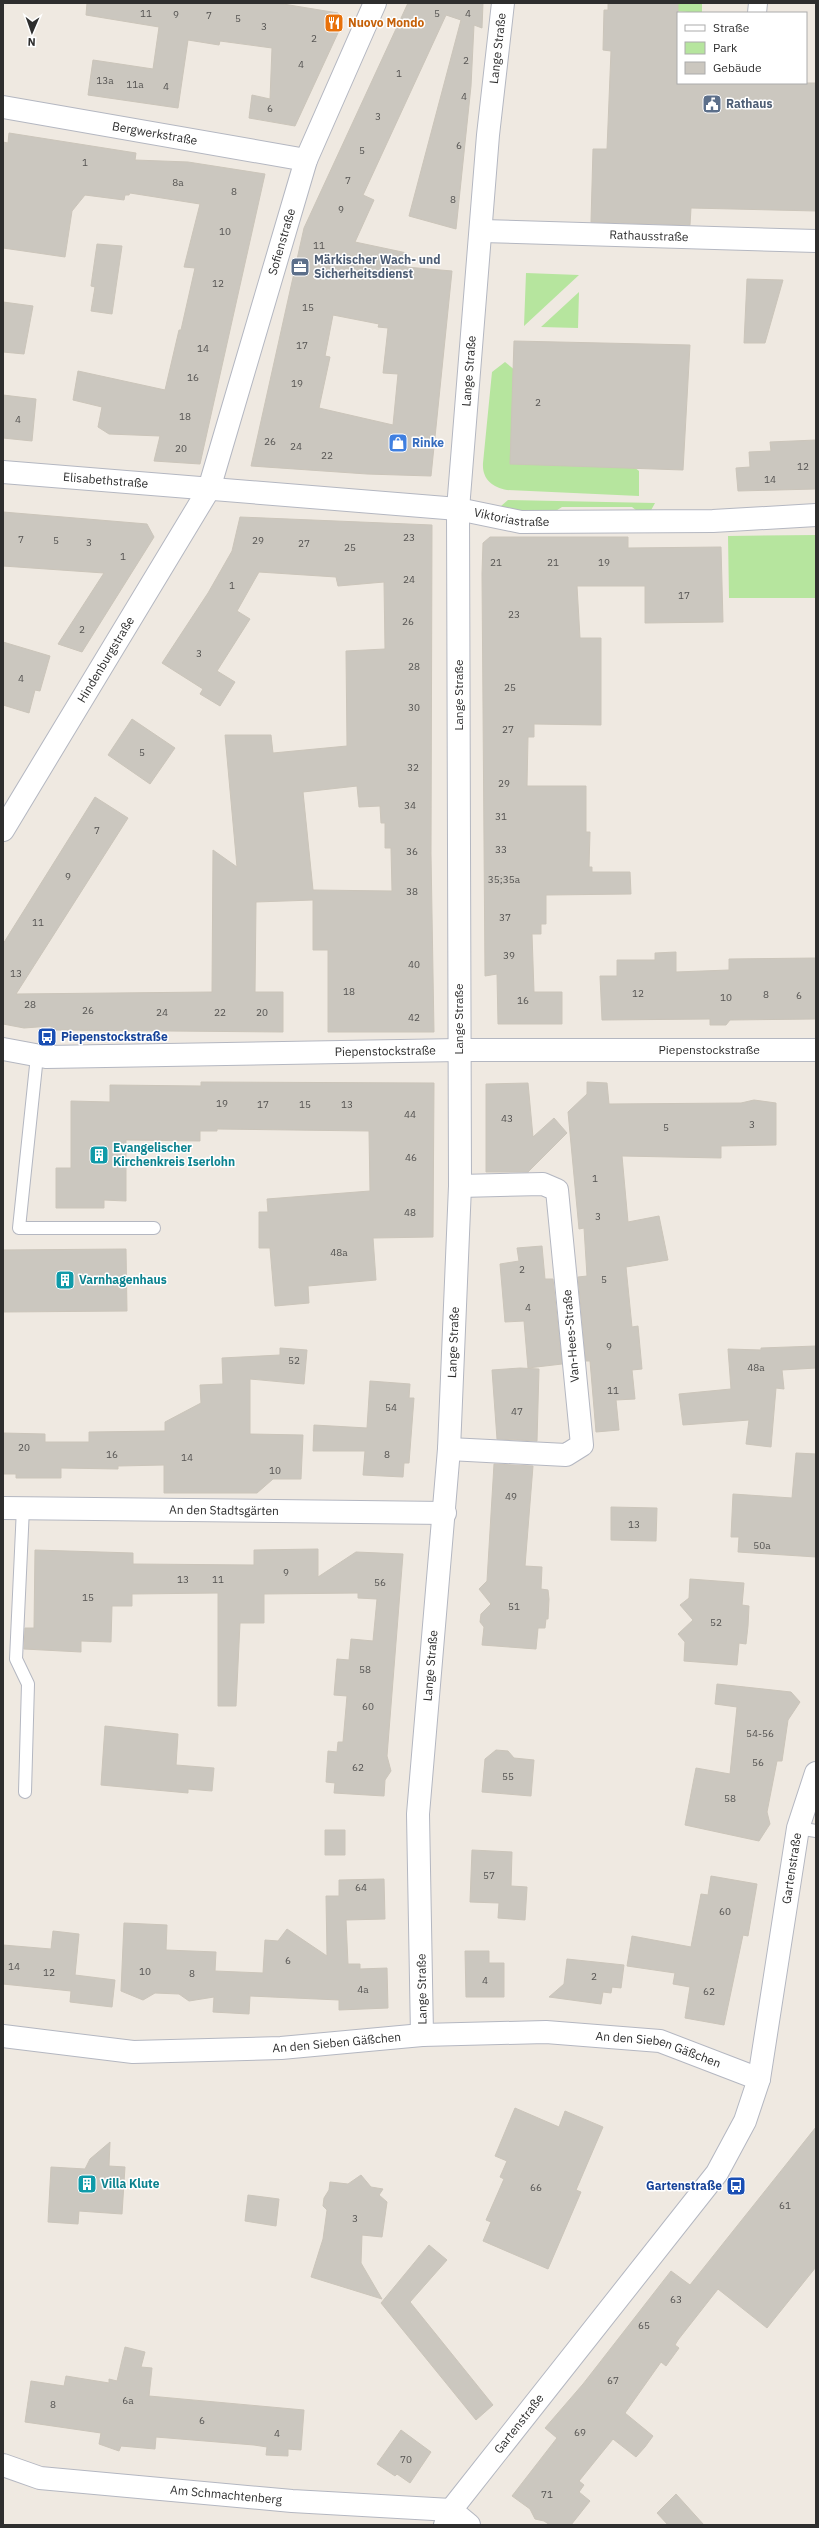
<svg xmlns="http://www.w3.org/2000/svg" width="819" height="2528" font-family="'IBM Plex Sans',sans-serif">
  <rect width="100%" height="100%" fill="#efe9e1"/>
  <path fill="#b6e59e" d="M661,3H702V13L661,10Z
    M526,273L579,275L524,326Z
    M579,292L578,328L541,327Z
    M505,362L639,471V496L507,490C492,487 482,479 483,463L492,372Z
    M508,500L655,503L649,514H641L632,507H562L551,514L514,512L501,506Z
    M816,535V598H729L728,536Z"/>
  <path fill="#cbc7bf" stroke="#cbc5ba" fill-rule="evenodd" d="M87,3H277L338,13L343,22L295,126L249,118L252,95L270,99L272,48L220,41L219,45L188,40L178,108L88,95L93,60L153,69L159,27L86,15Z
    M408,3H483L482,28L474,25L471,86L456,229L409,216L461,20L446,15L363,195L374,200L355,242L407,253L406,267L452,271L431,476L367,474L251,466L304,228ZM333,315L379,324L378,327L388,328L383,373L398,374L393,425L319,408L330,357L325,356Z
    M608,3H678V83H816V211L691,208L690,225L591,222L593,149H607L611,51L603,50L604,10H608Z
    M9,133L136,153L135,160L188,162L265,174L200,464L154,461L160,436L109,434L98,427L102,407L73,400L78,371L165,390L179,330H181L195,268L184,267L200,204L130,193L129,195H125L124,200L85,195L72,211L65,257L3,248V142L8,143Z
    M97,244L122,246L112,314L91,311L95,287L91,286Z
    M747,279L783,280L765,343H744Z
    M3,302L33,306L24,354L3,352Z
    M514,341L690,345L683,470L510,464Z
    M3,395L36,399L32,441L3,438Z
    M816,440V489L738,491L736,468L750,467L749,452L771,451L770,442Z
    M3,512L147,524L154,537L82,652L58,644L104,573L3,566Z
    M240,517L432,525L431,854L434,1032H328V950H313V900L256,902L255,992H283V1032L51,1030V1026L24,1028L3,1024V944L95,797L128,818L16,994L212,992L213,850L237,867L225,735H271L273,753L347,746L346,651L385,649L384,582L338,586L336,577L259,572L237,611L250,619L217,671L235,682L220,706L200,694L203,689L162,663L208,593L232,551ZM357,786L359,807L380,806L381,823H385V848H391L392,891L313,890L303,792Z
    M490,537H628V548L721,547L723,622L645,623V586H577L580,638H601V725L534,724V737H528L527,786H586V832H590L589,867H592V872H630L631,894L546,895V924H541V934H532L534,992H562V1024H498L497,974L485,976L482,574L483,543Z
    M3,642L50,656L40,691L35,690L29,713L3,705Z
    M132,719L175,748L150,784L108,755Z
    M676,952V972L729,970V959L816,958V1019L730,1020L726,1025H710V1019L602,1020L600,976H617V960H655V953Z
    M201,1082L434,1083L433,1237L373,1238L376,1280L308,1286L309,1303L275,1306L270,1248H259V1212H268L267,1199L370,1191L369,1131L217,1129V1131H200V1141L126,1140V1201L104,1200V1208H56V1168H71V1101L110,1102V1085L201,1086Z
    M587,1082L607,1083L609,1104L741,1103L754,1100L776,1103V1145L721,1146V1158L622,1156L628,1222L659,1216L668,1260L626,1267L632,1327L638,1326L642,1369L632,1370L635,1399L616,1400L619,1430L596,1432L590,1361H586L578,1277L587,1276L584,1228L579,1229L568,1112L587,1094Z
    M528,1083L533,1137L554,1118L567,1133L528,1172H486V1084Z
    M542,1246L545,1279H553L562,1364L528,1368L524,1321L505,1322L500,1264L519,1261L517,1248Z
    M126,1249L127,1311L3,1312V1250Z
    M816,1346V1368L782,1370L784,1389L776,1388L771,1447L746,1444L749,1420L683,1425L679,1394L731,1389L728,1349L761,1350V1348Z
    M280,1348L307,1350L304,1384L250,1379V1434L303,1435L301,1479H273L257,1493H164V1465L118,1466V1469L61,1468V1478H16V1474H3V1433L45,1434V1442H89V1432L165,1431V1422L201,1403L200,1385L223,1384L222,1358L280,1355Z
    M520,1368L539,1369L537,1441L497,1439L492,1370Z
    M370,1381L410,1384L409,1398H414L409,1463H404L403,1477L363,1475L365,1451H313L314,1425L367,1428Z
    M796,1453L816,1454V1557L738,1552L739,1537H731L733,1494L792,1498Z
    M494,1464L533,1466L525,1566L542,1567L541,1589L548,1590L549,1599L548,1619H546L545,1628H538L536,1649L482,1645L484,1627L480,1622L481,1614L491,1604L479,1589L487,1581Z
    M611,1507L657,1508L656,1541L611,1540Z
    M318,1549V1577L356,1552L403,1554L387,1756L391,1771L385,1780L384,1796L334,1793L335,1783L326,1782L328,1751L337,1752L338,1742H343L347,1696L334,1695L337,1659L349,1660L351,1639L373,1641L377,1599L358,1598V1593L264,1594V1623H240L236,1706H218V1593L132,1594V1606H112L111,1642L81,1641V1652L24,1649L25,1628H34L35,1550L133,1553V1564L254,1565V1550Z
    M690,1579L744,1583L742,1605L749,1606L748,1626L746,1644L739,1643L737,1665L684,1661L685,1642L678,1634L693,1620L680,1605L689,1598Z
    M717,1684L791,1692L800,1702L788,1720L782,1761H777L767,1812L770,1824L759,1841L685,1825L696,1768L730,1774L737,1707L715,1704Z
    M105,1726L178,1734L176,1765L214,1768L212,1791L188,1789V1793L101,1785Z
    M496,1750L508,1751L514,1758L534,1760L531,1796L482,1792L485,1759Z
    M325,1830H345V1855H325Z
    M472,1850L512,1852L511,1886L527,1887L525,1920L498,1918L499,1903L470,1902Z
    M711,1876L757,1884L748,1936L743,1935L724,2025L685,2018L690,1987L673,1984L675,1973L627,1966L632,1936L691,1947L701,1894L708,1895Z
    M384,1879L385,1919L346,1920L348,1964H360V1969L387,1968L388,2008L339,2010V2000L250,1996L249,2014L213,2012L214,1997L189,2001L179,1994L155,1993L143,2000L121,1991L124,1923L167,1925L166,1950L216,1952L215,1971L263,1973L265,1940L278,1941L287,1929L327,1956L326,1896H339V1880Z
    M53,1931L79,1934L75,1975L115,1980L112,2007L70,2002L71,1991L3,1984V1945L51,1949Z
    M465,1951H489V1963H504V1997H466Z
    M567,1959L624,1965L621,1988L612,1987L611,1993L603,1992L601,2004L549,1997L564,1984Z
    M515,2108L559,2127L565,2111L603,2127L576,2190L581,2192L548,2269L483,2241L491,2222L486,2220L504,2179L500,2177L507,2161L495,2156Z
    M816,2127V2267L767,2328L718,2289L678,2340L675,2345L679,2348L666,2366L661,2362L625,2413L653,2436L645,2447L636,2457L613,2439L579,2481L584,2485L579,2492L590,2501L571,2525H550L544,2521L535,2519L530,2509L512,2496L557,2438L545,2428L583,2384L671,2271L690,2285Z
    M110,2142L109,2166L125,2167L122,2214L79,2211L78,2224L48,2222L51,2167L85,2169L90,2159Z
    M361,2175L371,2187L383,2189L379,2195L387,2202L382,2237L362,2235L361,2263L382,2299L311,2277L323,2239L327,2210L323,2206L324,2198L329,2190L330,2182L348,2184Z
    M248,2195L279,2199L276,2226L245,2221Z
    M429,2245L447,2260L410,2302L493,2405L476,2420L381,2303Z
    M125,2347L145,2352L141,2367L152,2368L149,2396L304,2410L301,2450L288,2449V2456L266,2455L267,2447L254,2445L156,2437L155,2449L121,2446L119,2451L99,2444L101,2433L25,2422L31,2381L64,2386L66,2376L109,2383V2379L117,2381Z
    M401,2430L431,2452L410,2483L397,2474L395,2476L377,2464Z
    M676,2494L704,2525H668L657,2513Z"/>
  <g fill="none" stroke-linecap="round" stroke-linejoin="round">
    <defs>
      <path id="service" d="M37,1056L19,1228H154
        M23,1508L16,1659L28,1684L25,1792
        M798,1828L816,1831"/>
      <path id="pedestrian" d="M757,13L758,3"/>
      <g id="minor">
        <path id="s1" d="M3,107L306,160"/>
        <path id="s2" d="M482,231L816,241"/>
        <path id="s3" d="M3,472L458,509L521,522L713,521L816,515"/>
        <path id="s4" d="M3,830L209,489L306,160L375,3"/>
        <path id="s5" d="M3,1049L46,1057L459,1050H816"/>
        <path d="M449,1449L566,1455L582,1445L557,1190L543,1184L460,1186"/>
        <path id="s6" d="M3,1508L445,1513"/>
        <path id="s7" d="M422,2035L418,1814L449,1449L460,1186L458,509L488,135L503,3"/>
        <path id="s8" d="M3,2036L133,2052L281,2048L422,2035L546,2032L660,2041L759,2079"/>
        <path id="s9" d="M3,2465L40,2478L292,2501L451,2510"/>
        <path d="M451,2510L469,2525"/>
        <path id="s10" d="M445,2525L451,2510L717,2173L745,2121L759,2079L798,1828L816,1773"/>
      </g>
    </defs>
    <use href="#service" stroke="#b4b7c1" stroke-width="14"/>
    <use href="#pedestrian" stroke="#b4b7c1" stroke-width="20"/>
    <use href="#minor" stroke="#b4b7c1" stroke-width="24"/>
    <use href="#service" stroke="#fff" stroke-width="12"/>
    <use href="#pedestrian" stroke="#fff" stroke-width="18"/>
    <use href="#minor" stroke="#fff" stroke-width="22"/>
  </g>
  <defs>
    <symbol id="restaurant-square" viewBox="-11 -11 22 22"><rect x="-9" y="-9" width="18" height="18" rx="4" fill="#e8710a" stroke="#fff"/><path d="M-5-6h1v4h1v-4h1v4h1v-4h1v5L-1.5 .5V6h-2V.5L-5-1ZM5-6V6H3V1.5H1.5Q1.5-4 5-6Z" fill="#fff"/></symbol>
    <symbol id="civic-square" viewBox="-11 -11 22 22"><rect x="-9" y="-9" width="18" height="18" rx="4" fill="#5c6f8a" stroke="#fff"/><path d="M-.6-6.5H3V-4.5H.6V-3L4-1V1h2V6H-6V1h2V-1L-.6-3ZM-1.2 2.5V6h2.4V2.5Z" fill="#fff"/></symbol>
    <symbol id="office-square" viewBox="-11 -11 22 22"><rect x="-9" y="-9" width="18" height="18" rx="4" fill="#5c6f8a" stroke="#fff"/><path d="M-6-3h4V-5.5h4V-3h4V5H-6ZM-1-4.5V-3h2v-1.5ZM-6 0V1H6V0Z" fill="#fff"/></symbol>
    <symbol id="shop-square" viewBox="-11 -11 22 22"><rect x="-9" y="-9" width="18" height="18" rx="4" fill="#3f7fe0" stroke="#fff"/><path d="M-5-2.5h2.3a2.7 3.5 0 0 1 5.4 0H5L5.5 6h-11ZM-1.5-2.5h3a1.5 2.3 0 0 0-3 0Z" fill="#fff"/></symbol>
    <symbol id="bus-square" viewBox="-11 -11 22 22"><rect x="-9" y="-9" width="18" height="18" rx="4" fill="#1a4fb4" stroke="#fff"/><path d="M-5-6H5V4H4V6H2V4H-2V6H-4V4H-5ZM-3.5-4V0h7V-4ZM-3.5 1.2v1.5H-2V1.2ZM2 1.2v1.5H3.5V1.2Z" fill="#fff"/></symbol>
    <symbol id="building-square" viewBox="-11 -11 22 22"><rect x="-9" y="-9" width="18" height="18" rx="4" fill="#0f9aa8" stroke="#fff"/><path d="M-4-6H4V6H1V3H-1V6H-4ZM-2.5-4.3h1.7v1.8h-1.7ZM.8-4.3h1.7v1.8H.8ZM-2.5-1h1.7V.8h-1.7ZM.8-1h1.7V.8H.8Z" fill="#fff"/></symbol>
  </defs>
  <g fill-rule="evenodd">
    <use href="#restaurant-square" x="323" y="12" width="22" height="22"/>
    <use href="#civic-square" x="701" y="93" width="22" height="22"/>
    <use href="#office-square" x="289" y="256" width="22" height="22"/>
    <use href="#shop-square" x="387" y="432" width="22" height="22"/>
    <use href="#bus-square" x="36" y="1026" width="22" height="22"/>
    <use href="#building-square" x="88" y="1144" width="22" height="22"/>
    <use href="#building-square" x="54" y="1269" width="22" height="22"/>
    <use href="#building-square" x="76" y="2173" width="22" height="22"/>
    <use href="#bus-square" x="725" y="2175" width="22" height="22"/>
  </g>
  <g text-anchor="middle" stroke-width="3" stroke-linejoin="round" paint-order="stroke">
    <g font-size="10" fill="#555452">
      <text x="146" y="17">11</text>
      <text x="437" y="17">5</text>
      <text x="468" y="17">4</text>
      <text x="176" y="18">9</text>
      <text x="209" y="19">7</text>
      <text x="238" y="22">5</text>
      <text x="264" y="30">3</text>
      <text x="314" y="42">2</text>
      <text x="466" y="64">2</text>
      <text x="301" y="68">4</text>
      <text x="399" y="77">1</text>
      <text x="105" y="84">13a</text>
      <text x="135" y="88">11a</text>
      <text x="166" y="90">4</text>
      <text x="464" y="100">4</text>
      <text x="270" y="112">6</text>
      <text x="378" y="120">3</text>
      <text x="459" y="149">6</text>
      <text x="362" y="154">5</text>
      <text x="85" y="166">1</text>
      <text x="348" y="184">7</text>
      <text x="178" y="186">8a</text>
      <text x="234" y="195">8</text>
      <text x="453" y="203">8</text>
      <text x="341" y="213">9</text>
      <text x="225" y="235">10</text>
      <text x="319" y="249">11</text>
      <text x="218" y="287">12</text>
      <text x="308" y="311">15</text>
      <text x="302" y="349">17</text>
      <text x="203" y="352">14</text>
      <text x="193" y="381">16</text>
      <text x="297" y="387">19</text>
      <text x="538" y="406">2</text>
      <text x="185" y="420">18</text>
      <text x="18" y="423">4</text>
      <text x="270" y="445">26</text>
      <text x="296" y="450">24</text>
      <text x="181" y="452">20</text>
      <text x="327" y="459">22</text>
      <text x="803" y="470">12</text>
      <text x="770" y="483">14</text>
      <text x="409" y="541">23</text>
      <text x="21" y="543">7</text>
      <text x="56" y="544">5</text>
      <text x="258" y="544">29</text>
      <text x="89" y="546">3</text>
      <text x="304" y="547">27</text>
      <text x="350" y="551">25</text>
      <text x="123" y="560">1</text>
      <text x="496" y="566">21</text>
      <text x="553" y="566">21</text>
      <text x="604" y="566">19</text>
      <text x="409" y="583">24</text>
      <text x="232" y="589">1</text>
      <text x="684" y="599">17</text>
      <text x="514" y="618">23</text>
      <text x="408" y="625">26</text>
      <text x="82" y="633">2</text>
      <text x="199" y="657">3</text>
      <text x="414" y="670">28</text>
      <text x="21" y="682">4</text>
      <text x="510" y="691">25</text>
      <text x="414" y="711">30</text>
      <text x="508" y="733">27</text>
      <text x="142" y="756">5</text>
      <text x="413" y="771">32</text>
      <text x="504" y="787">29</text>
      <text x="410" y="809">34</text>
      <text x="501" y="820">31</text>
      <text x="97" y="834">7</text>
      <text x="501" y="853">33</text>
      <text x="412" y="855">36</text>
      <text x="68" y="880">9</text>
      <text x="504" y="883">35;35a</text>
      <text x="412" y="895">38</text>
      <text x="505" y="921">37</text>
      <text x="38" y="926">11</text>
      <text x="509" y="959">39</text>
      <text x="414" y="968">40</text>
      <text x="16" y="977">13</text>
      <text x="349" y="995">18</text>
      <text x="638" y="997">12</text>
      <text x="766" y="998">8</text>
      <text x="799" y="999">6</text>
      <text x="726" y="1001">10</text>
      <text x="523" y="1004">16</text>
      <text x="30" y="1008">28</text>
      <text x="88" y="1014">26</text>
      <text x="162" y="1016">24</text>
      <text x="220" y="1016">22</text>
      <text x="262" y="1016">20</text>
      <text x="414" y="1021">42</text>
      <text x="222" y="1107">19</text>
      <text x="263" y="1108">17</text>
      <text x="305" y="1108">15</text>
      <text x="347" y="1108">13</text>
      <text x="410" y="1118">44</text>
      <text x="507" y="1122">43</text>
      <text x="752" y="1128">3</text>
      <text x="666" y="1131">5</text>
      <text x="411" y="1161">46</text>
      <text x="595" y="1182">1</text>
      <text x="410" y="1216">48</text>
      <text x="598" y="1220">3</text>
      <text x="339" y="1256">48a</text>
      <text x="522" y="1273">2</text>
      <text x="604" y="1283">5</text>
      <text x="528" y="1311">4</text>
      <text x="609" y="1350">9</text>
      <text x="294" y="1364">52</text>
      <text x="756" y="1371">48a</text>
      <text x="613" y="1394">11</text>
      <text x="391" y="1411">54</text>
      <text x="517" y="1415">47</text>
      <text x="24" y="1451">20</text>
      <text x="112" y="1458">16</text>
      <text x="387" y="1458">8</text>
      <text x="187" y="1461">14</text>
      <text x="275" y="1474">10</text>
      <text x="511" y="1500">49</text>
      <text x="634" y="1528">13</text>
      <text x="762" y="1549">50a</text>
      <text x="286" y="1576">9</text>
      <text x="183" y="1583">13</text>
      <text x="218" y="1583">11</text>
      <text x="380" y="1586">56</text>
      <text x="88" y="1601">15</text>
      <text x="514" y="1610">51</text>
      <text x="716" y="1626">52</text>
      <text x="365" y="1673">58</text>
      <text x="368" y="1710">60</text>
      <text x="760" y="1737">54-56</text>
      <text x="758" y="1766">56</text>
      <text x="358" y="1771">62</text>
      <text x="508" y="1780">55</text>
      <text x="730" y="1802">58</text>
      <text x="489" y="1879">57</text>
      <text x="361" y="1891">64</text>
      <text x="725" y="1915">60</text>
      <text x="288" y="1964">6</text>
      <text x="14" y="1970">14</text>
      <text x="145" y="1975">10</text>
      <text x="49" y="1976">12</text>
      <text x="192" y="1977">8</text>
      <text x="594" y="1980">2</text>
      <text x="485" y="1984">4</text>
      <text x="363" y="1993">4a</text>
      <text x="709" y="1995">62</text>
      <text x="536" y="2191">66</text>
      <text x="785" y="2209">61</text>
      <text x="355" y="2222">3</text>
      <text x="676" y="2303">63</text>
      <text x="644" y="2329">65</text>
      <text x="613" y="2384">67</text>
      <text x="128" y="2404">6a</text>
      <text x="53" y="2408">8</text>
      <text x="202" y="2424">6</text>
      <text x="580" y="2436">69</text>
      <text x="277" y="2437">4</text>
      <text x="406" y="2463">70</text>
      <text x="547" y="2498">71</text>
    </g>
    <g font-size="12" font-weight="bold" fill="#c56008" stroke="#fff" text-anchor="start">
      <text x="348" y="27">Nuovo Mondo</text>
    </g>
    <g font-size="12" fill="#2e2e2e" stroke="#fff">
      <text dy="4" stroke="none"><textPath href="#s7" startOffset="1990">Lange Straße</textPath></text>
      <text dy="4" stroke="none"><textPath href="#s1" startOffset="154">Bergwerkstraße</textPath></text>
      <text dy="4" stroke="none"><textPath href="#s2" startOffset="167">Rathausstraße</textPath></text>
      <text dy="4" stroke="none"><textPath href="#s4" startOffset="656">Sofienstraße</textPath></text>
      <text dy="4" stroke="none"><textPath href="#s7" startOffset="1666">Lange Straße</textPath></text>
      <text dy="4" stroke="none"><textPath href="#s3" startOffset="103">Elisabethstraße</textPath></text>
      <text dy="4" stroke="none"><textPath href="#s3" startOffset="511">Viktoriastraße</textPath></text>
      <text dy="4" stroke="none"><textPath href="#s4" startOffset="199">Hindenburgstraße</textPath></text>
      <text transform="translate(459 695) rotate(-90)" y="4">Lange Straße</text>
      <text transform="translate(459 1019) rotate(-90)" y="4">Lange Straße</text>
      <text dy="4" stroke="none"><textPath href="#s5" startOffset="707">Piepenstockstraße</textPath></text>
      <text dy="4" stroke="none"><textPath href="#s5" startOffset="383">Piepenstockstraße</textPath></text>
      <text transform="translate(571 1336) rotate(-95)" y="4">Van-Hees-Straße</text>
      <text dy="4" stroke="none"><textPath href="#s7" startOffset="694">Lange Straße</textPath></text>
      <text dy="4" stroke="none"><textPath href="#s6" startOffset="221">An den Stadtsgärten</textPath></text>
      <text dy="4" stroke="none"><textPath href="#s7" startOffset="370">Lange Straße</textPath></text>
      <text dy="4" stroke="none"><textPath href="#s10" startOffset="762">Gartenstraße</textPath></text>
      <text transform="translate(422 1989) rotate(-91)" y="4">Lange Straße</text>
      <text dy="4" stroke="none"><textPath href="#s8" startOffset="335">An den Sieben Gäßchen</textPath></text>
      <text dy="4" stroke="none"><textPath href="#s8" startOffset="659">An den Sieben Gäßchen</textPath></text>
      <text dy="4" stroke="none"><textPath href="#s10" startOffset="126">Gartenstraße</textPath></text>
      <text dy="4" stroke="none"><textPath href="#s9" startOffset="226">Am Schmachtenberg</textPath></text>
    </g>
    <g font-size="12" font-weight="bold" fill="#4e5e75" stroke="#fff" text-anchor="start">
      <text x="726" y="108">Rathaus</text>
      <text x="314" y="264">Märkischer Wach- und<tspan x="314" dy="14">Sicherheitsdienst</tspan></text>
    </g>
    <g font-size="12" font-weight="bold" fill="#366cbe" stroke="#fff" text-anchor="start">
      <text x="412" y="447">Rinke</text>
    </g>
    <g font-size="12" font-weight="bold" fill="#164399" stroke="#fff" text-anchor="start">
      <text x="61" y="1041">Piepenstockstraße</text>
      <text x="722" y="2190" text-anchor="end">Gartenstraße</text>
    </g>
    <g font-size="12" font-weight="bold" fill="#0d838f" stroke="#fff" text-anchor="start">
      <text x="113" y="1152">Evangelischer<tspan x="113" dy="14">Kirchenkreis Iserlohn</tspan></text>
      <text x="79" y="1284">Varnhagenhaus</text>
      <text x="101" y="2188">Villa Klute</text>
    </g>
  </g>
  <rect width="819" height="2528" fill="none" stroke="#2e2e2e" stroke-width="8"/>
  <rect x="677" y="12" width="130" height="72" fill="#ffffff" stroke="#ababab"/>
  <rect x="685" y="25" width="20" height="6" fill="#ffffff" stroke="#ababab"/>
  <text x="713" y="32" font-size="12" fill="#2e2e2e">Straße</text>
  <rect x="685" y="42" width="20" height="12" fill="#b6e59e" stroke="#ababab"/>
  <text x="713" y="52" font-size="12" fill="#2e2e2e">Park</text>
  <rect x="685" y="62" width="20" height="12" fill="#cbc7bf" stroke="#ababab"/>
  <text x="713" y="72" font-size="12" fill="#2e2e2e">Gebäude</text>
  <g transform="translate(32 32) rotate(182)" stroke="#ffffff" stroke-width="3" paint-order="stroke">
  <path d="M0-3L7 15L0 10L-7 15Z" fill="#2e2e2e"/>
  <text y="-6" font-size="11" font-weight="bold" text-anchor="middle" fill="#2e2e2e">N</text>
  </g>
</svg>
